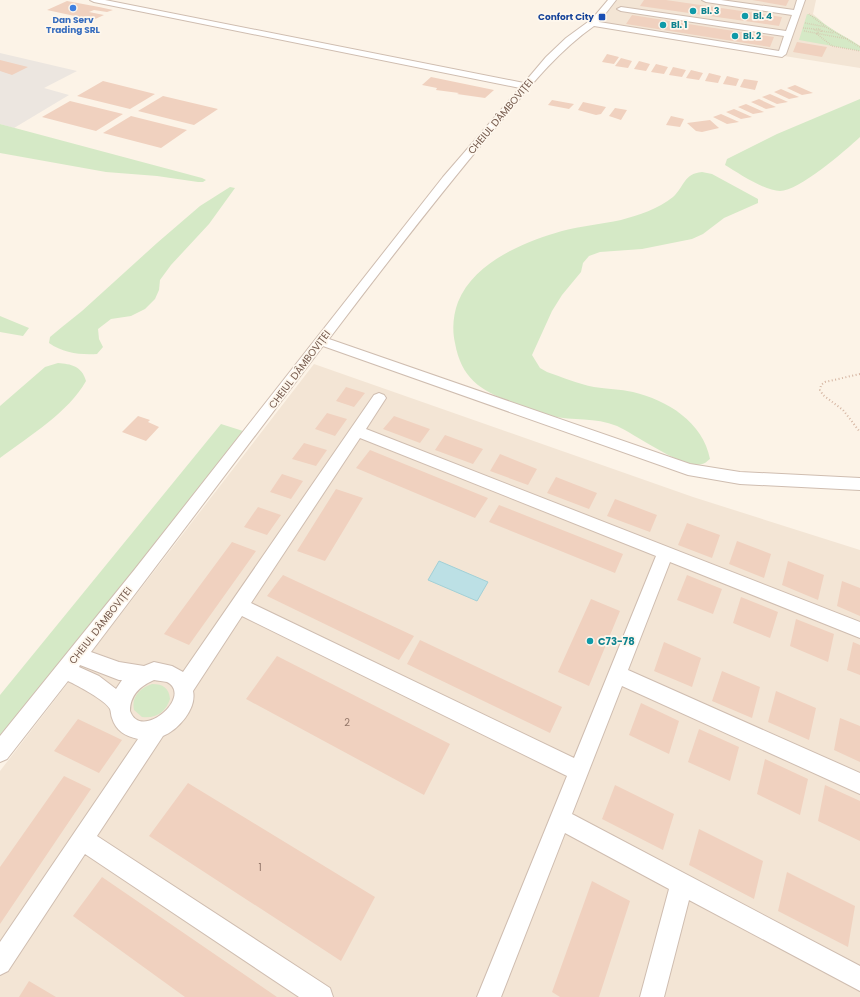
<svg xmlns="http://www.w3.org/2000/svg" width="860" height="997" font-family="Poppins,sans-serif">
  <rect width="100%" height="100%" fill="#fcf3e7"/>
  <path fill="#f3e5d5" d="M617,0H816L813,14L828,27L860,46V68L601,27L599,23Z
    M314,364L693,497L860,550V997H0V771Z"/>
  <path fill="#ece6e0" d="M0,53L77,71L44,88L69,95L14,128L0,124Z"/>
  <path fill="#d5e9c6" d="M807,14C816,15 822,23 829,27C839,34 850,39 860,46V51L799,40Z
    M860,99V137C845,151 799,191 780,191C765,191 738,173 725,165L727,159L777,134Z
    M0,124L202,178L206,180L203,182H198L157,176L106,172L0,153Z
    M702,172L712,174L758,199V203L724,218L703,234L692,239L642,249L600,252L589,256L583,263L581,272L562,295L552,311L532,355L540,368L547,372C562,377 578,384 594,387C607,389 620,389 633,392C667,400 703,422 710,459C708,460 705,464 702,464C684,470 635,434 617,426C595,417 573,421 551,416C540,414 529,408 519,405C484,392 462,382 455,343C452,330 453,315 458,302C474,262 524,242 562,231C581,226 601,224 621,220C639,215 658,209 673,197C685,186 683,174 702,172Z
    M230,187L235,188L209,224L171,265L160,280L159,290L155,299L145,309L131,316L111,319L98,329L99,339L103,347L97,354C80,355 63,353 49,343L50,337L62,327L82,311L157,243L200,206Z
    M0,316L29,328L23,336L0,332Z
    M58,363C71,364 82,366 86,381C69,412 28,437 0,458V406L45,367Z
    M221,424L243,431L0,741V695Z
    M152,684C163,684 169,688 170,699C166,712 156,719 142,717L134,710C131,697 140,688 152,684Z"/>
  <path fill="#bce0e5" stroke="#a2d0d6" d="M439,561L488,582L477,601L428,580Z"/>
  <path fill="#f0d1bf" d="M644,0H666L782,17L779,26L640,6Z
    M752,0H789L786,6Z
    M67,1L99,7L113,10L107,12L94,10L89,12L104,15L93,20L47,10Z
    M632,15L701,26L774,37L770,47L626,24Z
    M797,42L827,47L822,57L793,52Z
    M607,54L619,57L614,64L602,62Z
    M621,58L632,61L628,68L615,66Z
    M0,60L28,67L12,75L0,71Z
    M639,61L650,64L646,71L634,69Z
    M656,64L668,67L664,74L651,72Z
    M673,67L686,70L682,77L669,75Z
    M691,70L703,73L699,80L686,78Z
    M709,73L721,76L718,83L705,81Z
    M727,76L739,79L736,86L723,84Z
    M431,77L494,90L485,98L457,94L459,93L436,90L437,88L422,85Z
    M744,79L758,81L755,90L740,87Z
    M103,81L155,94L130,109L77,96Z
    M795,85L813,93L802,95L787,88Z
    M781,89L799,97L789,99L774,92Z
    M770,94L788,102L777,104L762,97Z
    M163,96L218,109L194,125L138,111Z
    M759,99L776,107L766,109L751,102Z
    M552,100L574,104L569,109L548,105Z
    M70,101L123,114L96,131L42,117Z
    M583,102L606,107L601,114L596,115L578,110Z
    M746,104L764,112L753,114L738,107Z
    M615,108L627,110L621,120L609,116Z
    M734,109L752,117L741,119L726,112Z
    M721,114L739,122L727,124L713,117Z
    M131,116L187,130L161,148L103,133Z
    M671,116L684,119L680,127L666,125Z
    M710,120L719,128L702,132L696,131L687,123Z
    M346,387L365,393L354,407L336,401Z
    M327,413L347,419L335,436L315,429Z
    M138,416L150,420L148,422L159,427L146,441L122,432Z
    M394,416L430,429L420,443L383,429Z
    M445,435L483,449L473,464L435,450Z
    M304,443L327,450L316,466L292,459Z
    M370,450L488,498L475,518L356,468Z
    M500,454L537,469L528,485L490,471Z
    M282,474L303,481L291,499L270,492Z
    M556,477L597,493L589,509L547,493Z
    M336,489L363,498L325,561L297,551Z
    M615,499L657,515L650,532L607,516Z
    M499,505L623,554L615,573L489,522Z
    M258,507L281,515L267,535L244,527Z
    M687,523L720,535L712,558L678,545Z
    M737,541L771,554L764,578L729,564Z
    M232,542L256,551L189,645L164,634Z
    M788,561L824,575L818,600L782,585Z
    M283,575L414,636L399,660L267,596Z
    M687,575L722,589L713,614L677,600Z
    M842,581L860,588V616L837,606Z
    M741,597L778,612L770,638L733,623Z
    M591,599L620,611L589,686L558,672Z
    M796,619L834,634L828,662L790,646Z
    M420,640L562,707L550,733L407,664Z
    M664,642L701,658L692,687L654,671Z
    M853,642L860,645V675L847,670Z
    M277,656L450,744L424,795L246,699Z
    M722,671L760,687L752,718L712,701Z
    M776,691L816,708L809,740L768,722Z
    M641,703L679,721L669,754L629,735Z
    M840,718L860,726V762L834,750Z
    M78,719L122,740L99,773L54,751Z
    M699,729L739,747L730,781L688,762Z
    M765,759L808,779L800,815L757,794Z
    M64,776L91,789L0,924V867Z
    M188,783L375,897L341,961L149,836Z
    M615,785L674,814L663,850L602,819Z
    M825,785L860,801V841L818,821Z
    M699,829L763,861L754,899L689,865Z
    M787,872L855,906L848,947L778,911Z
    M102,877L277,997H185L73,916Z
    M592,881L630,901L599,997H560L552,992Z
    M29,981L56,997H19Z"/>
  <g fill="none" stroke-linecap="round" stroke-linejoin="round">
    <defs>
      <path id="minor" d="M90,0H105L524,83L546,57L566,38L592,19L608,0H616L599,22L779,51L784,36L621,11L617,9L621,7L786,31L792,15L706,2L702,0H721L794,10L797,0H805L786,54L782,57L594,26C553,55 524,94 492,132C435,200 382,269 329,339L690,464L740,472L860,478V490L740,484L688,475L323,346L91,652L119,662L144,666L154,662L172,666L183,672L374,395L379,393L384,395L386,398L366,429L860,622V638L670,562L628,670L860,773V794L622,686L572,814L860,966V991L689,900L664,997H640L669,889L565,833L501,997H477L567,776L242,616L193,691C197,709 178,730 163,736L97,836L330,988L333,997H299L85,854L8,971L0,975V942L138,739C125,736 116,731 112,718C111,716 111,711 110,709C106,701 77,685 68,681L7,759L0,762V736L135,569L443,177L520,88L94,2ZM360,438L656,556L574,758L251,603ZM80,665L119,680H122L116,689L99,676L79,667ZM154,680C158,681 163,681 167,682C194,696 141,742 130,711C130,695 140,686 154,680Z"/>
    </defs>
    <use href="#minor" stroke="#cfbdb0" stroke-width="2"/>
    <path stroke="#d5b5a2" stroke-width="1.5" stroke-dasharray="0.5 1.5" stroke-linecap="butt" d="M809,14L826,27L860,47
      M805,23L826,27
      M803,28L814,29
      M816,29H820L821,31L814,30Z
      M804,31L848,39
      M822,31L834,33
      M818,32L817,34L832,46L860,51"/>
    <path stroke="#d5b5a2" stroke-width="2" stroke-dasharray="1 2.5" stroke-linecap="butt" d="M860,374L825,382L821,385L820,390L823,395L843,410L860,432"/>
    <use href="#minor" fill="#fff" fill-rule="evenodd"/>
  </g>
  <circle fill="#3f7fe0" stroke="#fef7ed" stroke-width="1.5" cx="73" cy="8" r="4"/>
  <g fill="#0f9aa8" stroke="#fef7ed" stroke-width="1.5">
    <circle cx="693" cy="11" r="4"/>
    <circle cx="745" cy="16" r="4"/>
    <circle cx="663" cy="25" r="4"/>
    <circle cx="735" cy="36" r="4"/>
    <circle cx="590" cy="641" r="4"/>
  </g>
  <rect fill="#1a4fb4" stroke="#fef7ed" stroke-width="1.5" x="598" y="13" width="8" height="8" rx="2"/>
  <g text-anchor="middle" stroke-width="3.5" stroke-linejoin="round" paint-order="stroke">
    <g font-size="9" font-weight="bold" fill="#0d838f" stroke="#fef7ed" text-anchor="start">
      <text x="701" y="14">Bl. 3</text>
      <text x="753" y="19">Bl. 4</text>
      <text x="671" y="28">Bl. 1</text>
      <text x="743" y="39">Bl. 2</text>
    </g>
    <g font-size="9" font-weight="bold" fill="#164399" stroke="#fef7ed" text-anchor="end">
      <text x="594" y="20">Confort City</text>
    </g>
    <g font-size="9" font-weight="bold" fill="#366cbe" stroke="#fef7ed">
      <text x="73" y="23">Dan Serv<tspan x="73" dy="10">Trading SRL</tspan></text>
    </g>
    <g font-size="10" fill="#74594c" stroke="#fef7ed">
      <text transform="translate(500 116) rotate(-50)" y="4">CHEIUL DÂMBOVIȚEI</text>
      <text transform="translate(299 369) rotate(-53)" y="4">CHEIUL DÂMBOVIȚEI</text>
      <text transform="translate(100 625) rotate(-52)" y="4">CHEIUL DÂMBOVIȚEI</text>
    </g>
    <g font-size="10" font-weight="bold" fill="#0d838f" stroke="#fef7ed" text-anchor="start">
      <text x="598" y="645">C73-78</text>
    </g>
    <g font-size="10" fill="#937769">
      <text x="347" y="726">2</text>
      <text x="260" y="871">1</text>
    </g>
  </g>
</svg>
